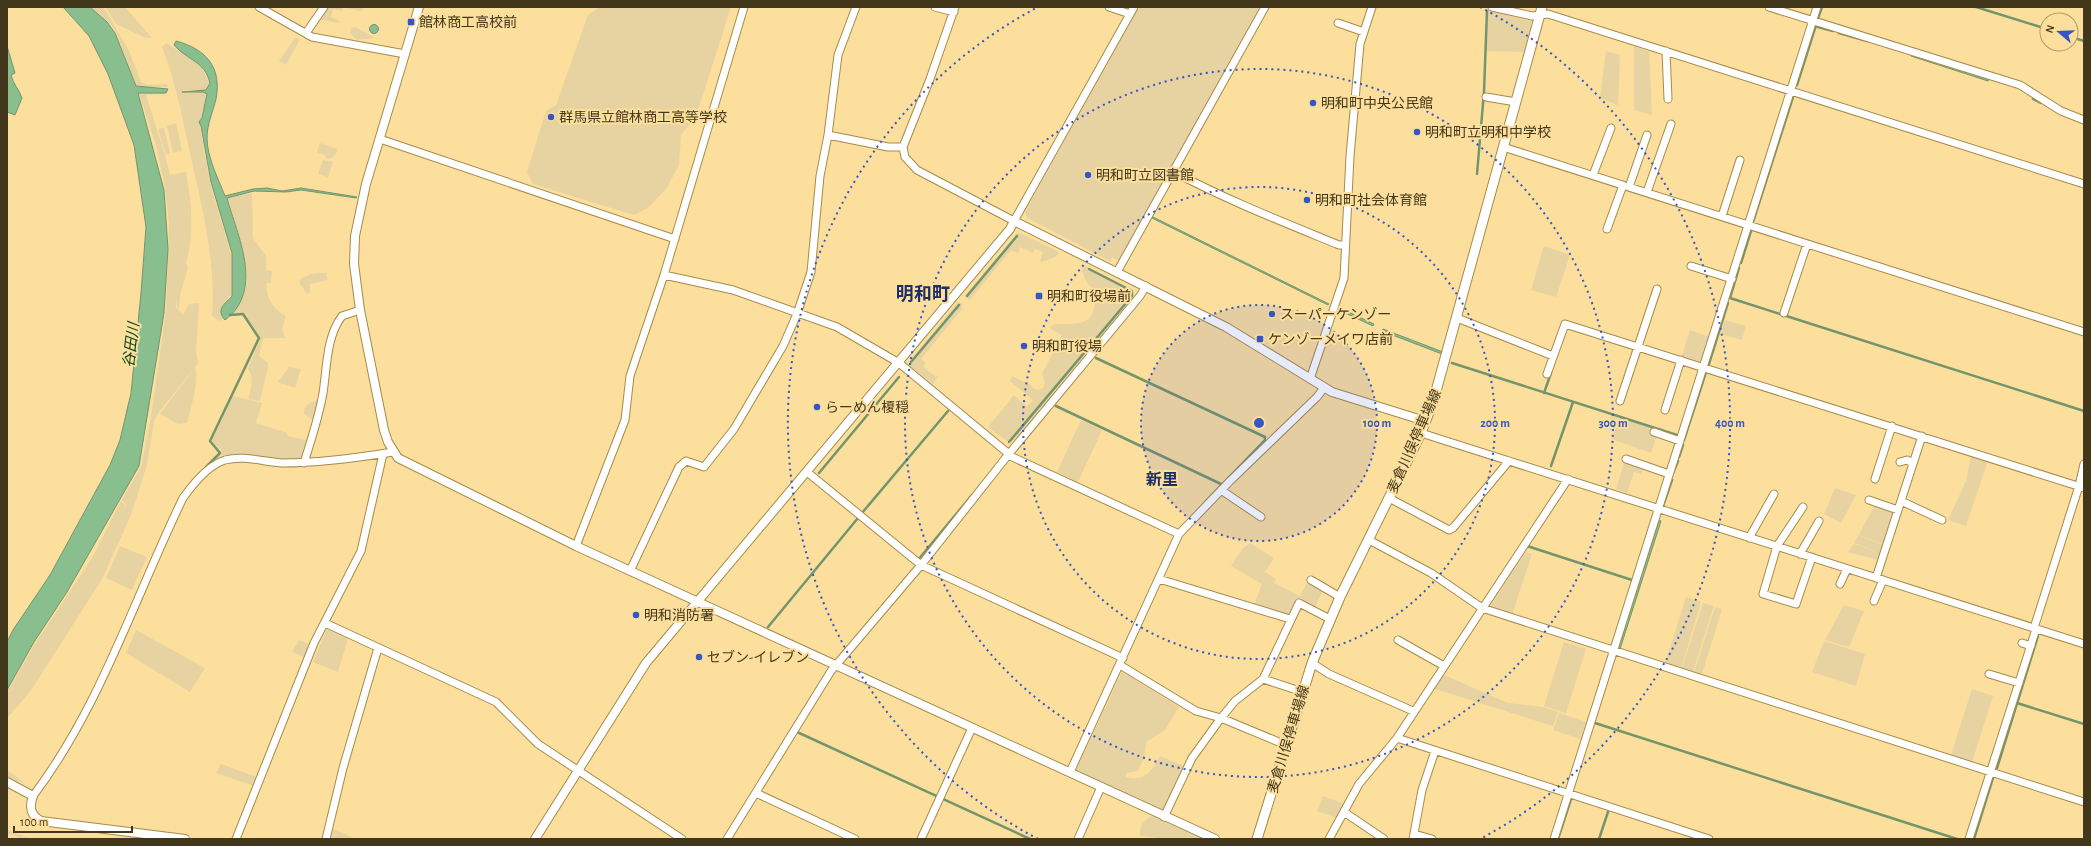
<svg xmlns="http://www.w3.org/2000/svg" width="2091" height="846" font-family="'Alegreya Sans','Noto Sans JP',sans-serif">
  <rect width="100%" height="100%" fill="#fcdf9c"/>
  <path fill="#e7d2a1" d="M91,7H103L106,11L129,51L141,82L148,85L167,84L168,87L146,88L136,85L116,32L111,25Z
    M106,7H125L152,38H146L116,24Z
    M326,7H366L361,11L343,7L342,11L333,9L331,17L340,21L339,23L317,19Z
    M600,7H731L699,107L690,124L681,135L679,165L666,189L648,208L634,215L533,184L527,172L546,111L556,105L588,15Z
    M1139,7H1260L1119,261L1112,257L1110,261L1027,218L1025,212Z
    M1488,10L1532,22L1524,52L1487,51Z
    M355,27L375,38L357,40L350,33L351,28Z
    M295,38L300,39L286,65L279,61Z
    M166,43L200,64L209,83L206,90H183L182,91L204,92L206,96L202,118L199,122L210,183L231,254V295C223,303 220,307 222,319L219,321L212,316C216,261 202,207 190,153C182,117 176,82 162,47Z
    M1634,46L1649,52L1652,115L1634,110Z
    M1606,51L1620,55L1618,105L1600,98Z
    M138,90L164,92L165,94L146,95L165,155L170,175L186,172C191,200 195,234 186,262L188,268L180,295L179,310L177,307V297L176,307L183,315L189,304L199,303L196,352L198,363L159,412L154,421L147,465L131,515L102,579L30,692L7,718V692L35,644L92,558L121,501L125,505L122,514L126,504L122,500L141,467L151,417L166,311L168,262L169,224L165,187L156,146Z
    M176,123L182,151L173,153L167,126Z
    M164,128L170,153L166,155L158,129Z
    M320,143L337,149L336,154L330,159L325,158V155L317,152Z
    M323,160L333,162L328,177L318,174Z
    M252,193L253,238L266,256V270L272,271L271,283H267C264,296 275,311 286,316L282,329L285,338H263L259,356L268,363V367L260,401L249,399C250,389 255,377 248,369L261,337L244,314H232C238,306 244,298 246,287C250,263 235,222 228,198Z
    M1018,232L1059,252C1057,258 1049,259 1042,262L1040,261L1043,252L1035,249L1033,253L1020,247L1018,253L1011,250L970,300L965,296Z
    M1544,246L1570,255L1556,297L1531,290Z
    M1084,266L1133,290V296L1013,441L1008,442L988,427L1014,395L1027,407L1033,400L1010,381L1012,376L1031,385L1034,389L1038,390L1043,388L1045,382L1042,374L1062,335L1051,329V326L1055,324C1082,324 1097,326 1095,291L1087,283L1082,271Z
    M321,273H326L327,280L310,284V293L307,294L299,282L300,279L311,274Z
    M958,302L962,303V309L921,359L926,363L923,367L936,377L940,374L933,384L910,366L911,360Z
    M1725,320L1746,326L1742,340L1721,334Z
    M1690,330L1710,337L1700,364L1681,358Z
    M195,367C200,380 190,409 187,423L178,424L160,414Z
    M289,367L301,369L295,388L278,382Z
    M233,396L262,403L256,423L287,433V436L306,440L302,460H281L244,455H222L221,450L212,441Z
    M319,400L313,420L304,414C304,404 311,402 319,400Z
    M1610,416L1617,418L1613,431L1606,429Z
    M1619,417L1659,430L1651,453L1612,439Z
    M1081,420L1102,430L1078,482L1057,472Z
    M1971,455L1988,461L1966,526L1948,520L1966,481Z
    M1624,463L1643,469L1641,474L1634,472L1627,493L1616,489Z
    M1835,488L1856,495L1841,523L1824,514Z
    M1874,506L1894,512L1883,544L1859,535Z
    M1858,535L1883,545L1880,553L1854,543Z
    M1250,543L1274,558L1265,572L1276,579L1274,583L1300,596L1308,581L1324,589L1315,607L1299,599L1288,615L1254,605L1262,584L1231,566L1243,548Z
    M1854,544L1880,553L1878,560L1848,552Z
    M120,546L147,557L132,590L106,578Z
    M1526,552L1532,554L1512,615L1490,606Z
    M1686,597L1701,602L1681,669L1665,664Z
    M1703,603L1714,606L1693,671L1682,668Z
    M1844,605L1864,611L1849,647L1825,640Z
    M1715,607L1722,609L1702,674L1694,672Z
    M327,629L348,638L338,672L313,662Z
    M136,630L205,668L190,692L126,653Z
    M299,640L309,644L304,657L292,652Z
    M1824,641L1865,654L1856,686L1812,672Z
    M1564,642L1586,649L1566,713L1544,706Z
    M1122,672L1179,707L1165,730L1146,742L1144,758L1138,771L1126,773V777C1146,782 1151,771 1160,756L1184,766L1162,811L1076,770Z
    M1442,674L1508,703L1544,707L1558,712L1553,726L1432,688Z
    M1972,689L1993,696L1972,762L1951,755Z
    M1559,713L1586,722L1580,739L1553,730Z
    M221,764L257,777L254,786L216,773Z
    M7,770L25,783L7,778Z
    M1323,796L1345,804L1337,818L1317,811Z
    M1152,815L1206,839H1168L1140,836C1139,825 1144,821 1152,815Z
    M333,829L354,838L355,839H331Z
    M7,830L10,831L32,839H22L7,833Z"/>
  <path fill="#89be8e" stroke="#74956c" d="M63,7H90L107,22L115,33L136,86L168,89L166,93H138L164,190L168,249L164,313L139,466L67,592L34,642L7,690V642L13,630L50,575L110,465L120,440L131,393L141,293L146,227L134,145L108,74L89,36Z
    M369.5 29a4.5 4.5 0 1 1 9 0a4.5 4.5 0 1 1-9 0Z
    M176,41C206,49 222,67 216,99C213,112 207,124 207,138C207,157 218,178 225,196L253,189L267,188L282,191L301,188L357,197L356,198L301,190L286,192L254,191L227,198C237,235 265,290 225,320C215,309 226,303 232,296V253L211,182L201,126L199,122L202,118L207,94L203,92H182L206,90L210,83C204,60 188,61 174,45Z
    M7,46L15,73L11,75C13,84 19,89 22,98L15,115L7,112Z
    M1912,53L1989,79L1988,81L1911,56Z
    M1153,217L1329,304L1328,305L1152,218Z
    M1340,308L1374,324L1373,326L1339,310Z
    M1383,329L1443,352L1442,354L1382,331Z
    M1659,520L1661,521L1620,649L1618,648Z"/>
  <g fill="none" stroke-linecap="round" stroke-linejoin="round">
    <path stroke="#74956c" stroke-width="2.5" d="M1976,7L2047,29
      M1818,18L1822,7
      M1818,27L1833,31
      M1839,33L1867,41
      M2071,37L2084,41
      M1797,85L1816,25
      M2033,99L2041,103
      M1477,174L1484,92L1487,11
      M1753,222L1793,97
      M1741,263L1751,231
      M1739,268L1730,298L2084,411
      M967,296L1017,236
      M1096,358L1265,437V440L1206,501
      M911,362L959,305
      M1452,363L1677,435
      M1709,364L1728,303
      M1544,393L1551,373
      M1056,406L1221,484
      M1684,440L1706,372
      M1009,442L1132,296V291L1089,269
      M1679,457L1683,445
      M1551,466L1573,402
      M206,467L220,453L210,441L259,338L243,314L230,315
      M819,473L899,377
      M1673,473L1678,461
      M1663,506L1672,480
      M862,513L948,411
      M1527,546L1632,580
      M918,560L972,495
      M768,627L858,518
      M2017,703L2084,724
      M1595,723L1957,839
      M797,732L1030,839
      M1997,768L2038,636
      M1558,839L1571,799
      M1599,839L1608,812
      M1974,839L1993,778"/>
    <defs>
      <path id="minor" d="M259,7L312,37L405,54
        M935,7L954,12
        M955,7L930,79L903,147L905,157L917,170L1014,221L1134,7
        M1109,7L1130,14
        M1492,7L1532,16L1548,14L2084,184
        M1769,7L2020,85L2061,111L2084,120
        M1338,23L1364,32
        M306,33L324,7
        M1666,51L1668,99
        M1486,97L1516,102
        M828,135L888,147H903
        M380,139L675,239
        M1503,147L2084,332
        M1174,172C1227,200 1283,222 1339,245H1345
        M1593,175L1611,128
        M1629,187L1647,135
        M1647,192L1671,124
        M1722,216L1740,160
        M1607,229L1623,185
        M1691,266L1732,279
        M1117,272L1265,7
        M664,275L733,290L837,327L899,363L1009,454
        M1784,313L1807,244
        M1457,318L1553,356
        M1547,374L1565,324L2084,488
        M1310,379L1344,278L1350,156L1360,44L1372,7
        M1620,401L1657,289
        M1665,410L1681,360
        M1654,432L1680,441
        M1421,433L2084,644
        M1008,455L1179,534
        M1626,459L1669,474
        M1900,462L1907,460L1913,463
        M304,463C311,440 319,417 323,393C327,368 326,337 342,316L360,310
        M807,472L921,565L1123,658
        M1875,479L1892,426
        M1221,490L1261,517
        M1389,498L1449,530L1453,528L1509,461
        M1869,500L1898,510
        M1901,501L1942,520
        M1803,507L1777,546L1763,594L1796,604L1812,557
        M1749,538L1774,494
        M1369,540L1431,573L1482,608L2084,802
        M576,546L625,420L630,376L664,275L744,7
        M1800,554L1819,521
        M630,571L679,467L686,461L704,467L734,429L783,346L797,314L811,272L820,176L828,135L838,55L856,7
        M1876,578L1922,436
        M1159,579L1290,619
        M1311,580L1340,597
        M1840,584L1847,569
        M1874,601L1883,580
        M325,623L496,702L538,744L682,839
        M2034,628L2079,486L2084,464
        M1398,640L1444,666
        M2022,643L2031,646
        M1312,663L1329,674L1413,711
        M1120,665L1196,711L1221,718L1286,745
        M1989,674L2019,683
        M1263,679L1303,692
        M1397,738L1709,839
        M1070,772L1179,534L1230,481L1317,397L1324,388
        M756,793L855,839
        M33,796C101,706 134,599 183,498C193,484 208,465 225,460C244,455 264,462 283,463C320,463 356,458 393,452
        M1344,812L1384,839
        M1164,817L1192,758L1221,718L1235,701L1263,679L1299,603L1330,619
        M1414,834L1432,839
        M236,839L314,643L361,551L383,454
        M326,839L343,768L378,648
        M727,839L831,671L921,565L1008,455L1140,296L1146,286
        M921,839L972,728
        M1078,839L1101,787
        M1329,839L1359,784L1397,738L1568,479
        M1413,839L1422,790L1435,751
        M1554,839L1817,7
        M1969,839L2036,629"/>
      <path id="tertiary" d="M419,7L366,184L355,236L354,264L360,310L384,430L388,442L398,458L576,546L1215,839
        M7,782L33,796C29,807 30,815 41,821L185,839
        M535,839L646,663L1010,229L1014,221L1226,327L1332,392L1425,421"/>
      <path id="secondary" d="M1257,839L1312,663L1340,597L1421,433L1433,402L1542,7"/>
    </defs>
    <use href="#minor" stroke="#a68b4a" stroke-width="9"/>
    <use href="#tertiary" stroke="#a68b4a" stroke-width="10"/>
    <use href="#secondary" stroke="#a68b4a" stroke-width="11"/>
    <use href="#minor" stroke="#fff" stroke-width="7"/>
    <use href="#tertiary" stroke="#fff" stroke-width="8"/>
    <use href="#secondary" stroke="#fff" stroke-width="9"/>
    <path stroke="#927f53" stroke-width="2.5" stroke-dasharray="5 5" stroke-linecap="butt" d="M7,839H8"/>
  </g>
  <circle cx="1259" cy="423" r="118" fill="#3655c6" fill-opacity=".12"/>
  <g fill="none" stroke="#3655c6" stroke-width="2" stroke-dasharray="2 4">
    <circle cx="1259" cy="423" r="118"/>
    <circle cx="1259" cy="423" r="236"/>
    <circle cx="1259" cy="423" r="354"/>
    <path d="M1038 839A471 471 0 0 1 1038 7M1480 7A471 471 0 0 1 1480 839"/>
  </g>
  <g fill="#3655c6" stroke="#fcdf9c" stroke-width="1.5">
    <rect x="407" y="18" width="8" height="8" rx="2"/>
    <circle cx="1313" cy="103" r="4"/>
    <circle cx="551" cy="117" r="4"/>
    <circle cx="1417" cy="132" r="4"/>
    <circle cx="1088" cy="175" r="4"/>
    <circle cx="1307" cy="200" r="4"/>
    <rect x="1035" y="292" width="8" height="8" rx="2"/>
    <circle cx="1272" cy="314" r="4"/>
    <rect x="1256" y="335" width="8" height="8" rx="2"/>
    <circle cx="1024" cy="346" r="4"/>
    <circle cx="817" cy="407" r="4"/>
    <circle cx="636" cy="615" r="4"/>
    <circle cx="699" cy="657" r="4"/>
  </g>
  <g text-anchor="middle" stroke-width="4" stroke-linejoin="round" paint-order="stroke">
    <g font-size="14" fill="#42361b" stroke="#fcdf9c" text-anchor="start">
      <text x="419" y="27">館林商工高校前</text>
      <text x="1321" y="108">明和町中央公民館</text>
      <text x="559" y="122">群馬県立館林商工高等学校</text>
      <text x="1425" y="137">明和町立明和中学校</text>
      <text x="1096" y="180">明和町立図書館</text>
      <text x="1315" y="205">明和町社会体育館</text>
      <text x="1047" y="301">明和町役場前</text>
      <text x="1280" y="319">スーパーケンゾー</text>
      <text x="1268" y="344">ケンゾーメイワ店前</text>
      <text x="1032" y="351">明和町役場</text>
      <text x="825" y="412">らーめん榎穏</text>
      <text x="644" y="620">明和消防署</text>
      <text x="707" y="662">セブン-イレブン</text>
    </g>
    <g font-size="14" fill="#42361b" stroke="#fcdf9c">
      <text transform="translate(1414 441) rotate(-66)" y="5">麦倉川俣停車場線</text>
      <text transform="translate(1288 739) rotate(-73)" y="5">麦倉川俣停車場線</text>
    </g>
    <g font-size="15" font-style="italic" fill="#054317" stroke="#fcdf9c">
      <text transform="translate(131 345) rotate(-83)" y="5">谷田川</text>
    </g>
    <g font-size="16" font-weight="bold" fill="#1c2e65" stroke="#fcdf9c">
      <text x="1162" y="485">新里</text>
    </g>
    <g font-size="18" font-weight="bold" fill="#1c2e65" stroke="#fcdf9c">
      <text x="923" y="300">明和町</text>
    </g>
  </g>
  <circle cx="1259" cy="423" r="6" fill="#3655c6" stroke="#fcdf9c" stroke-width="2"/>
  <g font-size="12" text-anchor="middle" font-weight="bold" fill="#3655c6" stroke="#fcdf9c" stroke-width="4" stroke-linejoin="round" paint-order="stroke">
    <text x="1377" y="427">100 m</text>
    <text x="1495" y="427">200 m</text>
    <text x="1613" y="427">300 m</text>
    <text x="1730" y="427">400 m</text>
  </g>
  <rect width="2091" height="846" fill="none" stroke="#42361b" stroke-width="16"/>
  <g transform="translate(2059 32) rotate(289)"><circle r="19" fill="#fcdf9c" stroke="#b29b68"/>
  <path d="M0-3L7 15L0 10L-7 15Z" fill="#3655c6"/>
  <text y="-6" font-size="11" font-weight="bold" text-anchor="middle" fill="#42361b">N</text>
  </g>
  <path d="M14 826v6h118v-6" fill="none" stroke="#42361b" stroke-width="2"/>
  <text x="20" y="826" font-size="12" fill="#42361b" stroke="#fcdf9c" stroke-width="3" paint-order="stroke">100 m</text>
</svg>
